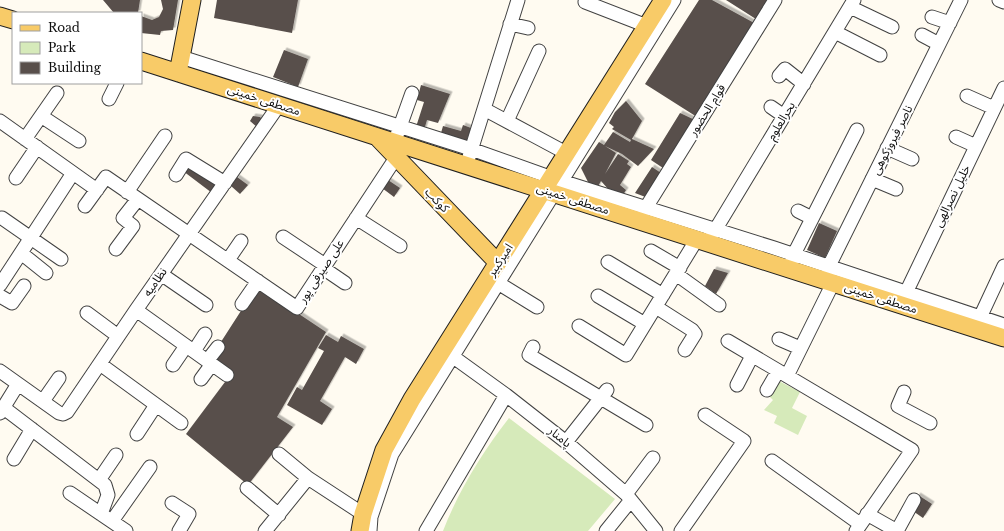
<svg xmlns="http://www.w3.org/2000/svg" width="1004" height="531" font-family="'Libre Baskerville','Noto Sans Arabic',serif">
  <defs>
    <filter id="shadow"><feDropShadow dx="2.5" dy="-2.5" stdDeviation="0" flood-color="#0004"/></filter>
  </defs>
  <rect width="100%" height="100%" fill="#fffbf1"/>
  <path fill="#d6eaba" d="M775,379L800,392L792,408L807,416L798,435L774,423L777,416L764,410L773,400L767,394Z
    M509,418L615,499L588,531H443C458,492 483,451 509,418Z"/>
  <path fill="#584f4b" filter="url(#shadow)" d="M103,0H140L138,13H114Z
    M161,0H178L173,30L161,31L160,35L141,33V16L152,20L159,17L163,9Z
    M217,0H298L292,33L214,18Z
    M699,0H712L756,24L697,117L645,84Z
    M726,0H772L759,21Z
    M284,50L308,59L298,87L273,77Z
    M421,85L450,94L438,123L427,120L424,130L416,127L424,102L417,100Z
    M626,101L642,121L632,139L654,149L638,166L622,154L605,146L616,153L605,174L618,154L629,161L627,164L631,167L620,185L626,190L621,198L609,190L601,181L597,188L590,186L581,168L599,142L604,145L613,132L630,142L631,140L612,129L614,127L609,123L615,112Z
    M680,113L697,121L666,170L651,160Z
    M253,116L260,117L263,120L257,127L250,121Z
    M463,125L471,128L466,142L441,133L443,126L461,131Z
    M191,162L224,183L216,196L183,171Z
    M652,167L664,175L648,198L635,193Z
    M237,177L248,185L240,194L231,186Z
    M388,180L400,188L394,197L382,188Z
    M819,223L837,231L825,258L807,250Z
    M714,269L728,273L716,294L705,286Z
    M257,286L326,332L277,417L293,427L248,485L186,434L231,374L210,359Z
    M326,335L338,342L341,336L364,349L356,364L345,357L320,401L332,409L322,425L287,405L297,387L302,390L324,351L318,348Z
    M918,495L932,504L923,518L910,509Z"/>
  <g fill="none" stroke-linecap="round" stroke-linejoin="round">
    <defs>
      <path id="minor" d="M999,0L1004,2
        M585,2L647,26
        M850,7L892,27
        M932,17L950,23
        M510,24L528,28
        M835,32L880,55
        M922,35L939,44
        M181,57L471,149L561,181L774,248L1004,325
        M779,76L785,69L804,84
        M967,96L994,108
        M109,99L117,83
        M771,107L784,116
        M484,109L568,154
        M41,116L79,141
        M0,121L97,190
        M507,121L539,51
        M397,135L412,93
        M956,137L976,146
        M25,139L57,93
        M887,148L912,159
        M469,157L518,0
        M176,175L186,159L225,183
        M16,178L37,147
        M872,179L896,189
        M127,192L165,136
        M85,206L106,177L297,308L401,150
        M798,211L812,218
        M642,214L775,0
        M2,218L61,259
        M356,218L400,246
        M283,237L325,265
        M711,237L854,0
        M116,249L133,226L123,218L138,199
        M651,251L680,268
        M21,253L46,273
        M228,260L241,241
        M608,262L663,295
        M790,262L857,130
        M323,268L345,283
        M161,274L206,305
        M676,274L719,305
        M825,274L961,0
        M498,283L537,307
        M0,285L73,173
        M0,296L12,303L24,286
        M598,296L645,324
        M903,299L1004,88
        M242,304L258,281
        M656,307L692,330L695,334L685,350
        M136,310L227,375
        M87,313L118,336
        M977,324L1004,266
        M579,326L626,355L697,239
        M779,339L800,348
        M728,341L912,450L856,531
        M533,347L529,355L646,425
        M194,351L205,334
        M452,356L506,395L566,442L626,494L656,531
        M207,361L218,347
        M100,364L181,423
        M173,365L186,346
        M0,371L59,413L63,414L67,412L136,310L279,105
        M787,376L833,283
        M201,379L212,364
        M737,385L752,356
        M767,390L778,371
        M904,392L898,406L930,423
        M43,401L59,378
        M4,408L105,485L108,495L101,514
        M0,413L18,384
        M137,434L156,405
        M566,442L607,390
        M279,454L308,478L363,514
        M14,459L32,429
        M772,461L860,524
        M99,480L116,455
        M247,488L279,515
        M70,493L126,531
        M626,494L653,458
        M172,503L189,514L179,531
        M867,514L897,531L914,500
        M112,521L150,467
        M265,531L308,478
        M370,531L371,517L392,454L674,0
        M426,531L506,395
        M606,531L631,500
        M681,531L744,441L705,415"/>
      <path id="major" d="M0,16L13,20
        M141,61L1004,338
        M178,73L192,0
        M378,138L498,263
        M360,531L363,514L384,450L412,399L663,0"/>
    </defs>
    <use href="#minor" stroke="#424242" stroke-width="15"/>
    <use href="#major" stroke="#202020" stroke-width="19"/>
    <use href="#minor" stroke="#fff" stroke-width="13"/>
    <use href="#major" stroke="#f8cb68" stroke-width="17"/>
  </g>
  <g text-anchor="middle" stroke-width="4" stroke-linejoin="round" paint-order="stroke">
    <g font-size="12" fill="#0f0f0f" stroke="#fff">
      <text transform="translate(264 100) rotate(18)" y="4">مصطفی خمینی</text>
      <text transform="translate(707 110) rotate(-58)" y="4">قوام الحضور</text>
      <text transform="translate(781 121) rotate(-59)" y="4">بحرالعلوم</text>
      <text transform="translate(892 140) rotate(-63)" y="4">ناصر فیروزکوهی</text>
      <text transform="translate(952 196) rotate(-64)" y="4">خلیل نصرالهی</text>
      <text transform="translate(573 199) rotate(18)" y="4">مصطفی خمینی</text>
      <text transform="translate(437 200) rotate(46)" y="4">کوکب</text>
      <text transform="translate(500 260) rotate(-57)" y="4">امیرکبیر</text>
      <text transform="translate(321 271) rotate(-57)" y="4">علی صیرفی پور</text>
      <text transform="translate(155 282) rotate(-55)" y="4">نظامیه</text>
      <text transform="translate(881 298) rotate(18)" y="4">مصطفی خمینی</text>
      <text transform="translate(560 437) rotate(39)" y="4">پامنار</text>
    </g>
  </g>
  <rect x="12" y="12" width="130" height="72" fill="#ffffff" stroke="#9f9f9f"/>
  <rect x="20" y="25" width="20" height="6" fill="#f8cb68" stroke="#9f9f9f"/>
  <text x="48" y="32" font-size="12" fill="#0f0f0f">Road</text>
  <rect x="20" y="42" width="20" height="12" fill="#d6eaba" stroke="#9f9f9f"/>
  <text x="48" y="52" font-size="12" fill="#0f0f0f">Park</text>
  <rect x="20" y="62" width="20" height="12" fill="#584f4b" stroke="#9f9f9f"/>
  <text x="48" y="72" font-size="12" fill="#0f0f0f">Building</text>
</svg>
